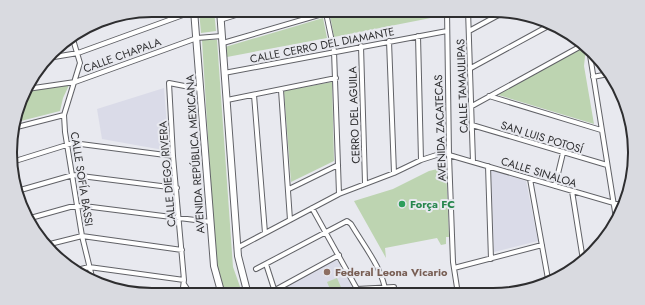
<svg xmlns="http://www.w3.org/2000/svg" width="645" height="305" font-family="Jost,sans-serif">
  <rect width="100%" height="100%" fill="#e8e9ef"/>
  <path fill="#dadbe8" d="M164,88L169,151L102,139L97,109Z
    M491,170L526,181L538,241L494,252Z
    M336,258L352,286L354,294L280,295L278,290Z"/>
  <path fill="#bdd4b1" d="M199,10H214L216,31L201,33Z
    M345,10H442L441,16L334,37L330,15Z
    M323,18L327,38L227,57L225,47Z
    M202,40H217L233,267L243,295H225L216,268Z
    M584,46L586,47L584,66L594,124L495,94Z
    M332,82L334,161L291,182L284,91Z
    M70,83L63,98L60,111L13,123L27,90Z
    M446,167L449,237H446V244L441,245L437,238L385,248L386,258L354,201L393,189L429,171Z
    M337,278L344,294H332L327,282Z"/>
  <g fill="none" stroke-linecap="round" stroke-linejoin="round">
    <defs>
      <path id="minor" d="M447,10L449,155L453,262L458,294
        M468,10L473,162
        M326,13L334,51L339,194
        M220,20L252,10
        M469,31L504,12
        M72,36L80,63L64,115L65,132L82,236L93,281
        M418,36L421,160
        M389,41L394,173
        M223,43L336,10
        M361,46L365,183
        M589,49L616,218
        M48,58L78,53L194,11
        M471,68L552,24
        M224,73L447,31
        M593,77L608,74
        M27,89L75,82L197,38L222,36
        M281,90L290,220
        M254,95L265,233
        M489,96L601,130
        M227,100L336,78
        M472,106L583,45
        M472,125L607,165
        M13,128L64,115
        M449,155L624,206
        M12,162L73,143L173,156
        M488,166L491,259
        M530,179L548,279
        M555,186L563,153
        M289,189L338,165
        M17,191L73,175L177,188
        M572,191L583,260
        M312,208L357,289L358,294
        M27,219L70,207L84,206L211,222
        M46,245L82,236L182,250
        M237,248L339,194L394,173L421,160L449,151
        M266,264L276,295
        M454,268L542,245
        M256,269L347,221L351,224C364,246 383,269 386,294
        M77,270L89,267L184,280
        M184,284L191,295
        M357,289L394,287
        M182,295L184,280L173,156L169,83L200,89
        M266,295L339,255"/>
      <path id="secondary" d="M194,10L214,266L222,295
        M220,10L238,256L248,295"/>
    </defs>
    <use href="#minor" stroke="#616267" stroke-width="6"/>
    <use href="#secondary" stroke="#616267" stroke-width="8"/>
    <use href="#minor" stroke="#fff" stroke-width="4"/>
    <use href="#secondary" stroke="#fff" stroke-width="6"/>
  </g>
  <circle fill="#2e9e5b" stroke="#e8e9ef" stroke-width="1.5" cx="402" cy="204" r="4"/>
  <circle fill="#8d6e63" stroke="#e8e9ef" stroke-width="1.5" cx="327" cy="272" r="4"/>
  <g text-anchor="middle" stroke-width="4" stroke-linejoin="round" paint-order="stroke">
    <g font-size="11" fill="#2e2e30" stroke="#e8e9ef">
      <text transform="translate(322 45) rotate(-11)" y="4">CALLE CERRO DEL DIAMANTE</text>
      <text transform="translate(122 55) rotate(-20)" y="4">CALLE CHAPALA</text>
      <text transform="translate(462 86) rotate(-92)" y="4">CALLE TAMAULIPAS</text>
      <text transform="translate(354 115) rotate(-92)" y="4">CERRO DEL AGUILA</text>
      <text transform="translate(440 128) rotate(-92)" y="4">AVENIDA ZACATECAS</text>
      <text transform="translate(542 137) rotate(17)" y="4">SAN LUIS POTOSÍ</text>
      <text transform="translate(195 154) rotate(-94)" y="4">AVENIDA REPÚBLICA MEXICANA</text>
      <text transform="translate(539 172) rotate(17)" y="4">CALLE SINALOA</text>
      <text transform="translate(167 174) rotate(-95)" y="4">CALLE DIEGO RIVERA</text>
      <text transform="translate(82 179) rotate(81)" y="4">CALLE SOFÍA BASSI</text>
    </g>
    <g font-size="11" font-weight="bold" fill="#27864d" stroke="#e8e9ef" text-anchor="start">
      <text x="410" y="208">Força FC</text>
    </g>
    <g font-size="11" font-weight="bold" fill="#785e54" stroke="#e8e9ef" text-anchor="start">
      <text x="335" y="276">Federal Leona Vicario</text>
    </g>
  </g>
  <path d="M0 0H645V305H0ZM152 17H493A135 135 0 0 1 628 152V153A135 135 0 0 1 493 288H152A135 135 0 0 1 17 153V152A135 135 0 0 1 152 17Z" fill="#d9dae0" fill-rule="evenodd"/>
  <path fill="none" stroke="#2e2e30" stroke-width="2" d="M152 17H493A135 135 0 0 1 628 152V153A135 135 0 0 1 493 288H152A135 135 0 0 1 17 153V152A135 135 0 0 1 152 17Z"/>
</svg>
